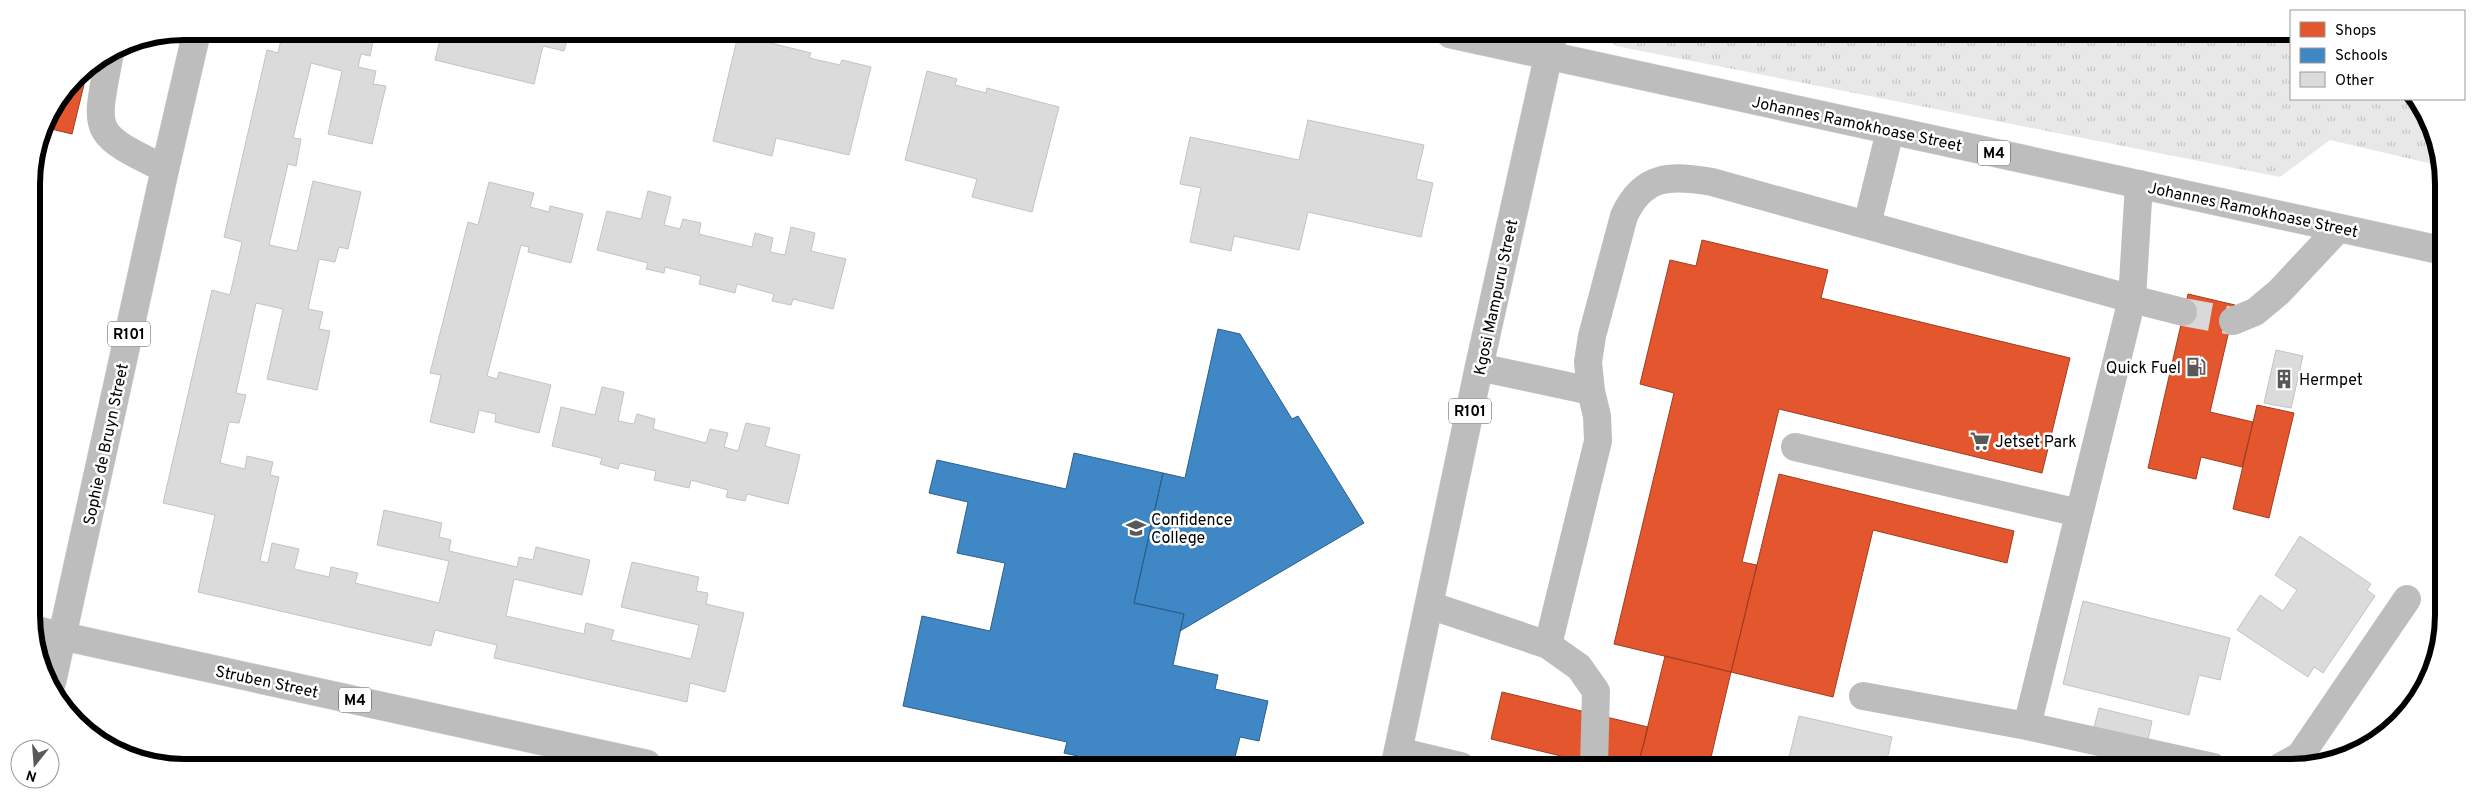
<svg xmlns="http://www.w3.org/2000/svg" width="2475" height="799" font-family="Overpass,sans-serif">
  <defs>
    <pattern id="grass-tufts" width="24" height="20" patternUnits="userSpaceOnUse" patternTransform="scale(1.25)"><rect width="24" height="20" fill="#e8e8e8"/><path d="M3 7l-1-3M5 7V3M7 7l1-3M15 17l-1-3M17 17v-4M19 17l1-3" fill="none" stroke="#c5c5c5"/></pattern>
  </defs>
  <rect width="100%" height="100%" fill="#fff"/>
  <path fill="url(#grass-tufts)" d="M1604,35L2291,36V99H2413L2441,154V166L2330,140L2280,177L1616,46Z"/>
  <path fill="#e4572e" stroke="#a03d20" d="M88,68L72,134L43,127L76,76Z
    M1702,240L1828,270L1821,298L2070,358L2042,473L1779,409L1742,562L1757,565L1731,672L1614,644L1674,393L1640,384L1670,260L1696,266Z
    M2188,294L2235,305L2210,412L2253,422L2242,467L2201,457L2196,479L2148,468Z
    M2257,405L2294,413L2269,518L2233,509Z
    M1779,474L2014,531L2007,563L1873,530L1833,697L1731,672Z
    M1665,656L1731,672L1709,766H1638Z
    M1502,692L1648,727L1638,766H1602L1491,739Z"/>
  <path fill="#3f88c5" stroke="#2c5f8a" d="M1218,329L1240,334L1292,419L1298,416L1364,523L1180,631L1184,614L1134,603L1163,473L1185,478Z
    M1074,453L1163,473L1134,603L1184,614L1173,665L1218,675L1215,689L1268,701L1259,741L1240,737L1233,765H1118L1064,753L1067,742L903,706L922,616L990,631L1005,563L957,553L968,502L929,493L937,460L1066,489Z"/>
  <path fill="#dbdbdb" stroke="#c3c3c3" d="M283,31L375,32L370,56L361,54L358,67L376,71L373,84L386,86L372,144L328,134L342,71L311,63L293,138L301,139L296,166L288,164L269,245L297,251L313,181L361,192L348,249L339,247L335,262L319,259L308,309L323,312L319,329L330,331L317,390L267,379L283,309L256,303L236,393L246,395L239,423L229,422L220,463L245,469L247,456L273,462L270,475L279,477L260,561L268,563L272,543L299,549L294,569L329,577L331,567L358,573L355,583L439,603L449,561L377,545L384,510L442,523L439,537L451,540L449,551L517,567L519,557L533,560L536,547L590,560L582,595L514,579L506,616L584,634L586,623L614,630L611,640L691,659L699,625L621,607L632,562L699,577L696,591L708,593L706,604L744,613L725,692L690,683L687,702L494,658L497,645L435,630L431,646L198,592L215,515L163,503L212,290L230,295L242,242L224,237L267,50L278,53Z
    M442,32H569L564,51L543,46L534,84L435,60Z
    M738,35L811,53L809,58L840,65L842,60L871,67L849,155L776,138L772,156L713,141Z
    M927,71L957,79L955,85L986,93L987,88L1059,107L1032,212L972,197L977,179L905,160Z
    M1308,120L1424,145L1416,179L1433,183L1421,237L1308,212L1299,250L1234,236L1231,251L1190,242L1201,188L1180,184L1190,137L1299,160Z
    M489,182L534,193L530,207L549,212L550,206L583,214L571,263L528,252L529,247L521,245L487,376L497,379L499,372L551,385L539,433L495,422L496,414L479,410L474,433L430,422L441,375L430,373L468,222L478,225Z
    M648,191L671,197L664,225L680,229L683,219L701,223L699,234L752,247L755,233L773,238L770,252L785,255L791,227L815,233L811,251L846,259L833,309L793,299L791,305L772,301L774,294L737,284L735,293L699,284L701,276L665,267L664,273L646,269L648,263L597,250L607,211L641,219Z
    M2276,350L2303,356L2291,408L2264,403Z
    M602,387L624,392L618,421L634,424L637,414L655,419L653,429L706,443L710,429L728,433L724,447L738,451L746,423L770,428L765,446L800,455L788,504L747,494L745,501L726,497L728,490L691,480L689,488L654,480L656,471L620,463L618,469L600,464L602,458L552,446L561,407L595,415Z
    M2300,536L2371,584L2367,590L2375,596L2323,673L2314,667L2308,677L2237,630L2260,595L2283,611L2297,590L2275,575Z
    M2083,601L2230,638L2220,680L2199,675L2189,715L2063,684Z
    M2099,708L2152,721L2146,749L2092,735Z
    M1799,716L1892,737L1886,765L1893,766H1787Z"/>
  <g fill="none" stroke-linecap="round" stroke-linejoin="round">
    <path stroke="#d9d9d9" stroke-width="28" stroke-dasharray="28 14" stroke-linecap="butt" d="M2183,312L2233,321"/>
    <defs>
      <path id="major" d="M1450,34L2440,250
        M34,630L647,764
        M52,682L165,169L197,31
        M1395,765L1479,367L1553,35"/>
    </defs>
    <use href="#major" stroke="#dbdbdb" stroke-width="29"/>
    <path stroke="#bdbdbd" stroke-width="28" d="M110,53C95,133 89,132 165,169
      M2139,184L2132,299L2183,312
      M1867,225L1890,131
      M2233,321L2255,312L2279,292L2339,228
      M1479,367L1591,391
      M1795,447L2079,513
      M1429,605L1548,645L1579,667L1596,691L1594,766
      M1548,645L1598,441L1597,416L1591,391L1588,362L1592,336L1624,216C1643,174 1671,175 1712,182L2132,299L2027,726L2213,767
      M1863,696L2027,726
      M1398,751L1461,766
      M2280,767L2300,756L2407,599"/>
    <use href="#major" stroke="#bdbdbd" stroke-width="28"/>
  </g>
  <defs>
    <symbol id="fuel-bare" viewBox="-9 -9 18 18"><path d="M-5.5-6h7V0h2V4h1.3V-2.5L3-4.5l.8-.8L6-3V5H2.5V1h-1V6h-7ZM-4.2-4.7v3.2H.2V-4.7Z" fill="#595959" stroke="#fff" stroke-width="2.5" paint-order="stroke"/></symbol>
    <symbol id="building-bare" viewBox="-9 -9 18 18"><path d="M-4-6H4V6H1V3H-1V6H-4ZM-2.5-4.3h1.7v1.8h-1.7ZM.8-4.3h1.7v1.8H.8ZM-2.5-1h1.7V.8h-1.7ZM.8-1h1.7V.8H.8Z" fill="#595959" stroke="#fff" stroke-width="2.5" paint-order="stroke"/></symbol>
    <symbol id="supermarket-bare" viewBox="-9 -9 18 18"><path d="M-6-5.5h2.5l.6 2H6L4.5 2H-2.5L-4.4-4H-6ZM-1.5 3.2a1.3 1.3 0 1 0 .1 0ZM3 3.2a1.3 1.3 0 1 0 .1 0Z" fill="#595959" stroke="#fff" stroke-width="2.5" paint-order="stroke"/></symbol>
    <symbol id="university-bare" viewBox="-9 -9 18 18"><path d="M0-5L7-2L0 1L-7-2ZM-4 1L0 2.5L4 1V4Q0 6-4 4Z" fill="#595959" stroke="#fff" stroke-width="2.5" paint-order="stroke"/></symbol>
  </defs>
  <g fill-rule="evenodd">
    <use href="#fuel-bare" x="2182" y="353" width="28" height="28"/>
    <use href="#building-bare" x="2270" y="365" width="28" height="28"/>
    <use href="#supermarket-bare" x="1966" y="427" width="28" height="28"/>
    <use href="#university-bare" x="1122" y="514" width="28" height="28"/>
  </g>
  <g text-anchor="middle" stroke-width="5" stroke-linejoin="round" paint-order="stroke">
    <g fill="#fff" stroke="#4c4c4c" stroke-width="1">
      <rect x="1978" y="140.5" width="32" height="25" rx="4"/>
      <rect x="108" y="321.5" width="42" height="25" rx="4"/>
      <rect x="1449" y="398.5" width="42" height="25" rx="4"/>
      <rect x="339" y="687.5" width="32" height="25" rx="4"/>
    </g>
    <g font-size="15" font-weight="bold" fill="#000">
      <text x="1994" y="158">M4</text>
      <text x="129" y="339">R101</text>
      <text x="1470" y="416">R101</text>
      <text x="355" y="705">M4</text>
    </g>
    <g font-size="16" fill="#000" stroke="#fff">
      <text transform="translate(1857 123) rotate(12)" y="6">Johannes Ramokhoase Street</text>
      <text transform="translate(2253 209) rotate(12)" y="6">Johannes Ramokhoase Street</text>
      <text transform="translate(1495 297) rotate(-78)" y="6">Kgosi Mampuru Street</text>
      <text transform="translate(105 444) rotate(-78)" y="6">Sophie de Bruyn Street</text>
      <text transform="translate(267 681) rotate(12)" y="6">Struben Street</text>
    </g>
    <g font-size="16" fill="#000" stroke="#fff" text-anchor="start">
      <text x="2181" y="373" text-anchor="end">Quick Fuel</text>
      <text x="2299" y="385">Hermpet</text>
      <text x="1995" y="447">Jetset Park</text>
      <text x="1151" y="525">Confidence<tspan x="1151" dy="18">College</tspan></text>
    </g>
  </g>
  <path d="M0 0H2475V799H0ZM184 40H2291A144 144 0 0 1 2435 184V615A144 144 0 0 1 2291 759H184A144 144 0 0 1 40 615V184A144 144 0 0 1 184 40Z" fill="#fff" fill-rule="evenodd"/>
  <path fill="none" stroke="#000" stroke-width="6" d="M184 40H2291A144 144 0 0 1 2435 184V615A144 144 0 0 1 2291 759H184A144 144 0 0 1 40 615V184A144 144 0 0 1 184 40Z"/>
  <rect x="2290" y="10" width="175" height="90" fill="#ffffff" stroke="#999999"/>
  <rect x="2300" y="22" width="25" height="15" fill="#e4572e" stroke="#999999"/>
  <text x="2335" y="35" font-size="15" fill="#000000">Shops</text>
  <rect x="2300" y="48" width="25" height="15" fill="#3f88c5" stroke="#999999"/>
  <text x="2335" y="60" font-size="15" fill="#000000">Schools</text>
  <rect x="2300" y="72" width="25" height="15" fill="#dbdbdb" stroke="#999999"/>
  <text x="2335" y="85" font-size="15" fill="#000000">Other</text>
  <g transform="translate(35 764) rotate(197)"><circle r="24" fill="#ffffff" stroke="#999999"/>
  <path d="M0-4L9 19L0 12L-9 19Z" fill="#595959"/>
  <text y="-8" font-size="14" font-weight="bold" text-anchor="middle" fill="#000000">N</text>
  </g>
</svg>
